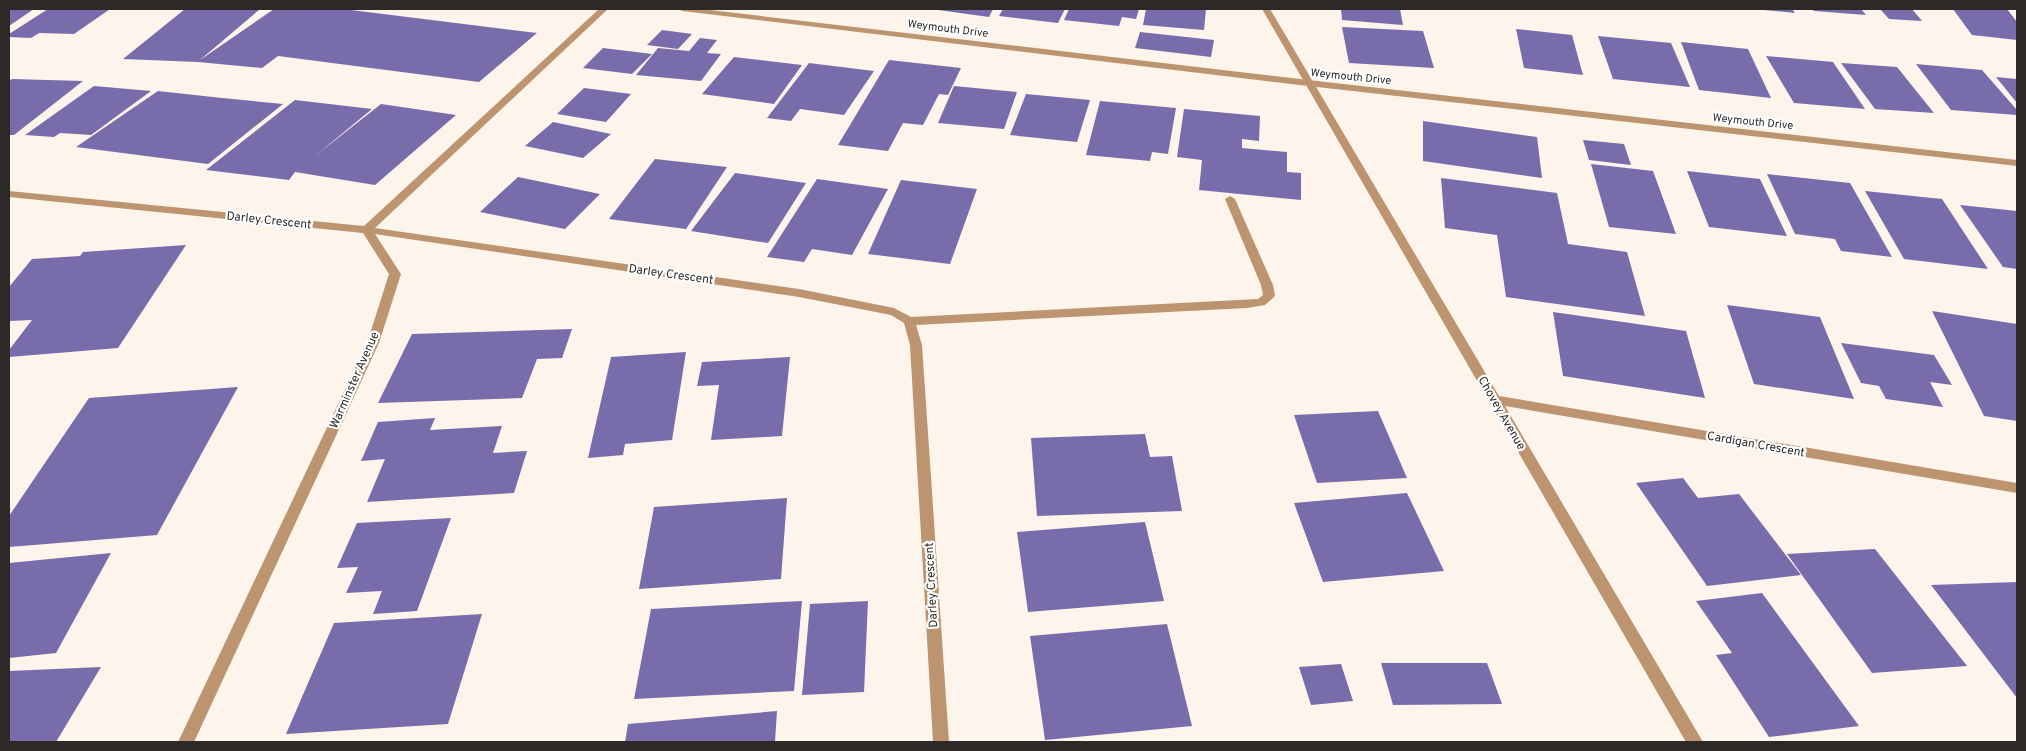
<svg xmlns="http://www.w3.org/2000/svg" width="2026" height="751" font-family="Overpass,sans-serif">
  <rect width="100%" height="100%" fill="#fdf4eb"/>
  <path fill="#786cab" d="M9,9H34L9,26Z
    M48,9H110L74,34L39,33L31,38L9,37V34Z
    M185,9H260L200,60L274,9H343L537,33L479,82L278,56L262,68L198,62L123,59Z
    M931,9H993L989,17Z
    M1003,9H1065L1058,23L999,16Z
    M1069,9H1139L1136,19L1122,17L1119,26L1064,20Z
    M1146,9H1206L1204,30L1143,25Z
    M1341,9H1400L1403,25L1342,20Z
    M1764,9H1792L1795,13L1764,10Z
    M1812,9H1861L1866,15L1814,11Z
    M1880,9H1912L1922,21L1889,19Z
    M1953,9H2007L2017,22V40L1972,35Z
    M1342,27L1423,31L1434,68L1349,63Z
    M1516,29L1572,35L1583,75L1524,68Z
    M662,30L692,34L678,49L647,45Z
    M1140,32L1214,40L1211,57L1135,48Z
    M1598,36L1671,43L1690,87L1613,79Z
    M700,38L717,40L707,53L721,54L701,81L636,75L658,48L689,51Z
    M1681,42L1748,49L1771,98L1699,90Z
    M603,48L652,54L632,74L583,68Z
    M1766,56L1833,62L1865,109L1794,103Z
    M734,57L802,65L774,104L702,94Z
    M889,60L961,68L948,95L939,94L923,125L903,123L888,151L838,145Z
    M809,63L874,71L844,115L800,109L791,121L767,118Z
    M1841,63L1897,67L1934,113L1875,109Z
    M1916,64L1982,70L2017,110V115L1951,110Z
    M1996,77L2017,79V103Z
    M12,79L83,81L14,135H9V81Z
    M94,86L151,91L91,135L60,133L54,137L25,135Z
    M954,86L1017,92L1004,129L938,123Z
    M584,88L631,94L606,122L557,114Z
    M158,91L222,98L283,104L208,164L76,147Z
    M1026,94L1090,100L1077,142L1010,135Z
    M295,100L372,109L315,156L381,104L456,115L375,185L295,172L289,180L206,170Z
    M1100,101L1176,108L1168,154L1152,152L1150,161L1086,155Z
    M1184,109L1260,116L1259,141L1242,139V148L1287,152V172L1301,173V200L1199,190L1202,160L1177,157Z
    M1423,121L1537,137L1542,178L1423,161Z
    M553,122L611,134L583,158L525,146Z
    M1583,140L1624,144L1631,165L1589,160Z
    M655,159L727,167L686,229L609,219Z
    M1591,164L1653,171L1676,234L1609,227Z
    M1687,171L1760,179L1787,236L1709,227Z
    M735,173L806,183L768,243L691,231Z
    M1767,174L1850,183L1892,257L1841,251L1835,239L1795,234Z
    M518,177L600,194L565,229L480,212Z
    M1441,178L1557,193L1568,244L1627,252L1645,316L1506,297L1497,235L1445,228Z
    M817,179L888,189L852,255L812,249L804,262L767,257Z
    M901,180L977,189L950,264L868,254Z
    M1865,191L1942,199L1988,269L1904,259Z
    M1960,205L2017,211V269L2003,267Z
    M186,245L118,348L9,357V350L32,320L9,321V287L32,259L80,256L83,252Z
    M1727,305L1820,317L1854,399L1754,384Z
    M1932,311L2017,324V421L1984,416Z
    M1553,312L1686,331L1705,398L1563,376Z
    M572,329L562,358L537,359L522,398L378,403L412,334Z
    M1841,343L1934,355L1952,385L1930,382L1943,407L1886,399L1879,386L1861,383Z
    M686,352L672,440L625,444L623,455L588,458L611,357Z
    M790,357L782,436L711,440L719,385L697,386L702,362Z
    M238,387L157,535L9,547V516L89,398Z
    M1378,411L1407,478L1317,483L1294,415Z
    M435,418L430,430L502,426L493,453L527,451L514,493L367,502L385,459L361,461L378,422Z
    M1145,434L1150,457L1172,456L1182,511L1037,516L1031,438Z
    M1683,478L1698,498L1739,494L1801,575L1707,586L1636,483Z
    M1407,493L1444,571L1323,582L1294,503Z
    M787,498L781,579L639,589L654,507Z
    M451,518L417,611L373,614L382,591L346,593L358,567L337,568L357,523Z
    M1145,522L1164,601L1028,612L1017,532Z
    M1875,549L1967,666L1872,673L1787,554Z
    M111,553L56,653L9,658V563Z
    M2017,582V698L1931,585Z
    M1762,593L1859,726L1769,737L1716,655L1732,653L1696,601Z
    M802,601L794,691L634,699L651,609Z
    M868,601L864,692L802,695L810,604Z
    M482,614L448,724L286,734L334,623Z
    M1167,624L1192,726L1045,740L1030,636Z
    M1381,663H1487L1502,704L1393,705Z
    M1341,664L1353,701L1311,705L1299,667Z
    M101,667L56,742H9V671Z
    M777,711L775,742H625L628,724Z"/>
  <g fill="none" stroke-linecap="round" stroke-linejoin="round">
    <path fill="#bd9470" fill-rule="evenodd" d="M599,9H608L375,228L799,289L894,308L911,317L1258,299L1263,295L1261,285L1225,199L1230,196L1235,199L1273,285L1275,296L1265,305L1247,308L916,325L922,345L949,742H933L910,345L904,323L891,315L799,297L375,234L401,274L379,343L194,742H178L367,343L389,274L363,233L9,197V191L364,226Z
      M1262,9H1270L1499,396L2017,483V493L1505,406L1703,742H1686Z"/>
    <path fill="#bd9470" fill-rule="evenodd" d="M678,9H701L1308,80L2017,160V166L1308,86L682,11Z"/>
  </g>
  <g text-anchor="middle" stroke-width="4.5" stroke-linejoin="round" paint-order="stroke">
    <g font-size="11" fill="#2c2926" stroke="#fff">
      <text transform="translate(948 28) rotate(7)" y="4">Weymouth Drive</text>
      <text transform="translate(1351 76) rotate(6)" y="4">Weymouth Drive</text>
      <text transform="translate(1753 121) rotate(6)" y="4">Weymouth Drive</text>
    </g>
    <g font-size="12" fill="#2c2926" stroke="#fff">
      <text transform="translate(269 220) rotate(6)" y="4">Darley Crescent</text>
      <text transform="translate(671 274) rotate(8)" y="4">Darley Crescent</text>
      <text transform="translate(354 380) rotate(-66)" y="4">Warminster Avenue</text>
      <text transform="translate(1502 413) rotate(60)" y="4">Chovey Avenue</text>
      <text transform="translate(1756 444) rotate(10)" y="4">Cardigan Crescent</text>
      <text transform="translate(931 585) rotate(-93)" y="4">Darley Crescent</text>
    </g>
  </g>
  <rect width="2026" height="751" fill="none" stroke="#2c2926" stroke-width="20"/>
</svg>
